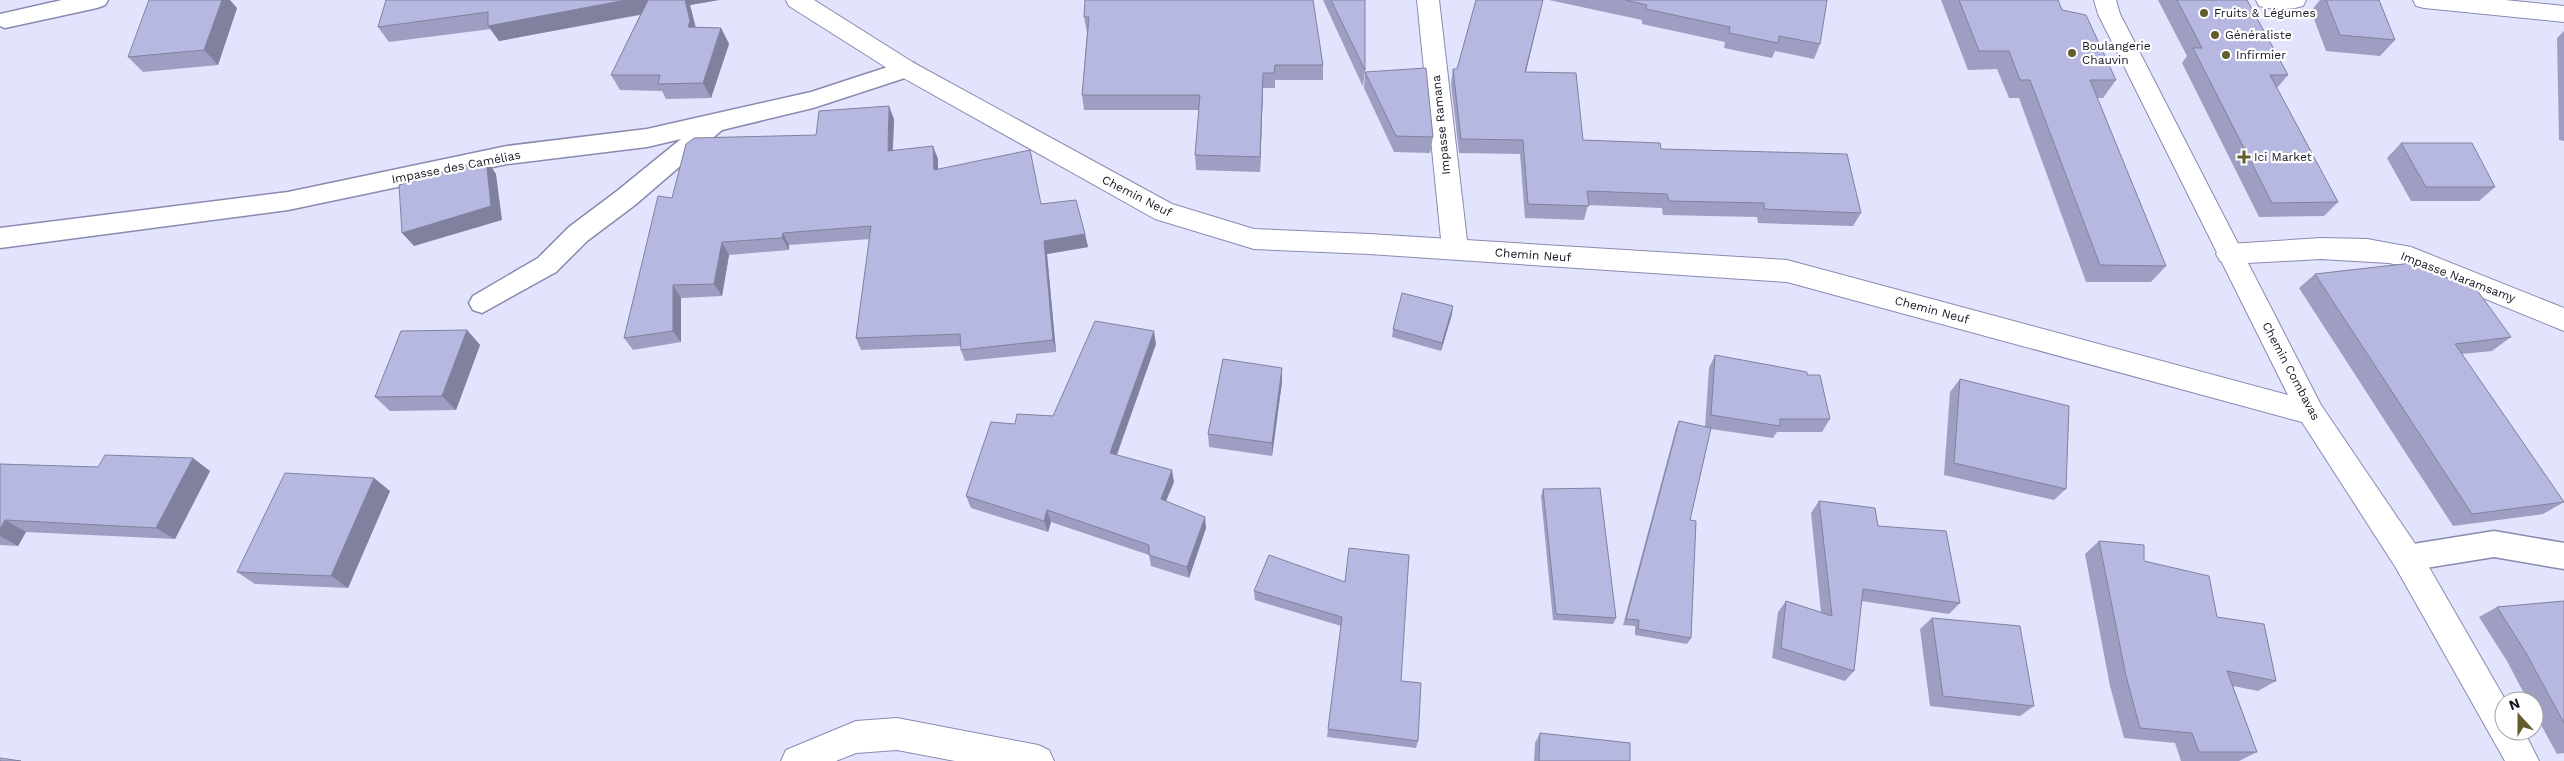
<svg xmlns="http://www.w3.org/2000/svg" width="2564" height="761" font-family="'Work Sans',sans-serif">
  <rect width="100%" height="100%" fill="#e2e3fd"/>
  <g fill="none" stroke-linecap="round" stroke-linejoin="round">
    <defs>
      <path id="lane" d="M62,0H108L105,5L97,8L5,28L0,26V14Z
        M906,61L914,63L917,69L914,75L813,108L722,130L635,205L587,241L556,272L482,313L473,310L469,303L473,296L538,258L569,227L617,191L681,139L647,147L507,164L288,210L0,248V228L288,192L507,146L647,129L811,92Z
        M2494,531L2564,543V569L2494,557L2407,571L2397,567L2393,558L2397,549L2407,545Z"/>
      <path id="street" d="M1417,0H1439L1468,249L1464,256L1455,259L1446,256L1442,249Z
        M2256,0H2306L2303,6C2289,10 2273,10 2259,6Z
        M2413,0H2505L2564,6V22L2424,8L2416,6Z
        M2321,238L2367,239L2411,247L2564,308V331L2407,267L2389,263L2321,259L2229,264L2220,261L2216,254L2220,247L2229,244Z
        M897,718L1038,745L1049,750L1054,761H955L897,750L856,753L836,761H781L786,750L856,721Z"/>
      <path id="secondary" d="M786,0H814L914,63L1172,204L1254,229L1369,234L1787,260L2288,395L2098,14L2094,0H2116L2120,14L2321,405L2418,548L2506,701H2504V731H2524L2539,761H2505L2396,568L2302,422L1787,282L1369,254L1254,249L1155,219L898,75L789,6Z"/>
    </defs>
    <use href="#lane" stroke="#8a8ab1" stroke-width="3"/>
    <use href="#street" stroke="#8a8ab1" stroke-width="2"/>
    <use href="#secondary" stroke="#8a8ab1" stroke-width="2"/>
    <use href="#lane" fill="#fff" fill-rule="evenodd"/>
    <use href="#street" fill="#fff" fill-rule="evenodd"/>
    <use href="#secondary" fill="#fff" fill-rule="evenodd"/>
  </g>
  <path fill="#9d9ec2" d="M386,0H719L690,5L695,27L721,28L729,44L711,98L666,99L662,91L620,90L611,75L640,15L499,41L491,29L389,42L378,27Z
    M1085,0L1323,65V80H1275V88H1263L1260,172L1196,170L1195,155L1199,110H1084L1082,95L1087,33L1084,17Z
    M1323,0H1365V70L1363,87Z
    M1476,0H1543L1526,72L1583,140L1661,149L1861,213L1853,226L1758,223L1757,217L1663,215L1662,208L1588,205L1584,220L1525,218L1520,154L1459,153L1451,84L1453,69H1457Z
    M1549,0H1827L1820,44L1814,59L1775,51L1772,58L1724,48L1725,42L1642,24V20Z
    M1941,0H2058L2062,10L2116,80L2103,98H2097L2166,266L2151,282H2086L2019,98H2009L1997,69L1968,70Z
    M2158,0H2247L2288,75L2277,88L2338,202L2324,216L2259,217L2182,63L2187,56Z
    M2320,0H2379L2395,40L2380,56L2326,51L2311,11Z
    M237,8L218,65L143,72L128,57Z
    M2564,31V141L2559,140L2557,38Z
    M1365,72L1433,137L1430,153L1394,152L1364,88Z
    M894,119L893,150L938,159V170L1042,204L1085,234L1088,247L1047,254L1056,352L965,361L961,350V346L861,350L856,338L870,239L789,245V250L729,255L722,296L681,298V342L633,350L624,338L672,198L816,135Z
    M2401,143L2495,187L2479,201H2411L2387,158Z
    M2315,274L2511,337L2492,351L2462,354L2564,502L2543,514L2453,526L2299,288Z
    M1452,314L1441,351L1392,337L1393,329Z
    M467,330L480,345L456,410L390,411L375,397Z
    M1156,344L1117,455L1174,482L1166,501L1206,528L1189,578L1151,566L1149,555L1051,522L1048,532L971,508L966,496L1015,424L1053,416Z
    M1715,355L1807,375L1830,419L1822,432H1777L1773,438L1711,429L1690,520L1691,638L1687,644L1635,635V626L1623,625L1676,428L1679,421L1705,427L1709,368Z
    M1960,379L2066,489L2054,500L1944,475L1950,392Z
    M1282,382L1272,456L1209,447L1208,434Z
    M0,464L210,471L175,539L26,532L18,546L0,545Z
    M1543,489L1616,618L1613,624L1553,620L1541,496Z
    M390,491L348,588L255,584L237,572Z
    M1819,501L1878,526L1960,603L1949,614L1861,601L1854,671L1845,681L1772,658L1778,612L1786,601L1821,612L1811,513Z
    M2099,541L2144,561L2217,617L2276,681L2258,691L2233,686L2257,752L2239,761H2181L2175,743L2124,738L2110,686L2085,554Z
    M1345,582L1401,681L1418,741L1416,748L1327,737L1341,626L1255,600L1254,591Z
    M2564,601V753L2557,754L2534,712V701H2528L2507,661L2479,617L2497,607Z
    M1932,618L2034,706L2020,716L1930,706L1920,629Z
    M1540,733L1630,761H1534L1535,743Z"/>
  <path fill="#80819e" d="M222,0H230L237,8L218,65L204,50Z
    M626,0H652L658,11L499,41L488,26Z
    M685,0H719L690,5L698,36L688,27Z
    M1543,0L1522,87L1525,72Z
    M721,28L729,44L711,98L703,83Z
    M1263,73V88L1260,172V157Z
    M889,106L894,119L892,164L888,151Z
    M933,146L938,159V183L934,170Z
    M486,159L496,174L502,220L414,246L402,233Z
    M783,233L789,245V250L782,238Z
    M1085,234L1088,247L1047,254L1056,352L1053,340L1044,241Z
    M722,242L729,255L722,296L714,284Z
    M673,285L681,298V342L673,331Z
    M1453,306L1452,314L1441,351L1442,343Z
    M467,330L480,345L456,410L442,396Z
    M1154,331L1156,344L1113,465L1110,453Z
    M1282,368V382L1272,456V443Z
    M193,458L210,471L175,539L156,528Z
    M1172,470L1174,482L1162,510L1161,499Z
    M374,478L390,491L348,588L331,576Z
    M1047,510L1051,522L1048,532L1044,521Z
    M1205,517L1206,528L1189,578L1187,567Z
    M5,520L26,532L18,546L0,536V529Z"/>
  <path fill="#b7b8e1" stroke="#80819e" d="M149,0H222L204,50L128,57Z
    M386,0H626L488,26V12L378,27Z
    M648,0H685L690,21L688,27L721,28L703,83L658,84L660,75H611Z
    M1085,0H1313L1323,65H1275L1274,73H1263L1260,157L1195,155L1200,95H1082L1089,17H1084Z
    M1331,0H1365V70Z
    M1476,0H1543L1525,72L1576,73L1583,140L1660,143L1661,149L1847,154L1861,213L1764,209V203L1669,201L1667,194L1587,191L1589,206L1528,204L1523,140L1461,139L1453,69H1457Z
    M1625,0H1827L1820,44L1779,36L1778,43L1729,33L1730,27L1646,9L1647,5Z
    M1959,0H2058L2062,10L2086,15L2116,80H2090L2166,266L2100,265L2030,80H2020L2009,51H1979Z
    M2177,0H2247L2288,75H2270L2338,202L2272,203L2193,48H2202Z
    M2326,0H2379L2395,40L2340,35Z
    M1426,68L1433,137L1396,136L1365,72Z
    M889,106L888,151L933,146L934,170L1030,150L1041,204L1076,200L1085,234L1044,241L1053,340L961,350L960,334L856,338L871,226L783,233L782,238L722,242L714,284L673,285V331L624,338L658,196L672,198L686,144L694,138L816,135L819,111Z
    M2401,143H2472L2495,187H2426Z
    M486,159L491,206L402,233L399,185Z
    M2412,263L2477,290L2511,337L2455,344L2564,502L2472,514L2315,274Z
    M1402,293L1453,306L1442,343L1393,329Z
    M1095,321L1154,331L1110,453L1172,470L1161,499L1205,517L1187,567L1149,555V545L1047,510L1044,521L966,496L991,422L1015,424L1017,414L1053,416Z
    M467,330L442,396L375,397L401,331Z
    M1715,355L1807,372V375H1820L1830,419H1780V426L1711,415Z
    M1223,359L1282,368L1272,443L1208,434Z
    M1960,379L2069,406L2066,489L1954,463Z
    M1679,421L1711,428L1690,520L1696,521L1691,638L1638,629L1639,620L1626,619Z
    M105,455L193,458L156,528L5,520L0,529V464L98,467Z
    M285,473L374,478L331,576L237,572Z
    M1600,488L1616,618L1556,614L1543,489Z
    M1819,501L1875,508L1878,526L1946,531L1960,603L1863,589L1854,671L1781,648L1786,601L1832,616Z
    M2099,541L2144,545V561L2209,576L2217,617L2264,624L2276,681L2227,671L2257,752H2199L2192,733L2140,728L2126,676Z
    M1349,548L1409,555L1401,681L1421,683L1418,741L1328,729L1342,617L1254,591L1269,555L1345,582Z
    M2564,601V723L2526,653L2497,607Z
    M1932,618L2020,626L2034,706L1943,696Z
    M1540,733L1630,743V761H1539Z
    M0,758L21,761H0Z"/>
  <g fill="#625d2a" stroke="#fff" stroke-width="2">
    <circle cx="2204" cy="13" r="5"/>
    <circle cx="2215" cy="35" r="5"/>
    <circle cx="2072" cy="53" r="5"/>
    <circle cx="2226" cy="55" r="5"/>
    <path d="M2241.5 149.5h5v5h5v5h-5v5h-5v-5h-5v-5h5z"/>
  </g>
  <g text-anchor="middle" stroke-width="4.5" stroke-linejoin="round" paint-order="stroke">
    <g font-size="12" fill="#161624" stroke="#fff" text-anchor="start">
      <text x="2214" y="17">Fruits &amp; Légumes</text>
      <text x="2225" y="39">Généraliste</text>
      <text x="2082" y="50">Boulangerie<tspan x="2082" dy="14">Chauvin</tspan></text>
      <text x="2236" y="59">Infirmier</text>
      <text x="2254" y="161">Ici Market</text>
    </g>
    <g font-size="12" fill="#161624" stroke="#fff">
      <text transform="translate(1441 125) rotate(-96)" y="4">Impasse Ramana</text>
      <text transform="translate(456 167) rotate(-11)" y="4">Impasse des Camélias</text>
      <text transform="translate(1137 196) rotate(27)" y="4">Chemin Neuf</text>
      <text transform="translate(1533 255) rotate(4)" y="4">Chemin Neuf</text>
      <text transform="translate(2458 277) rotate(21)" y="4">Impasse Naramsamy</text>
      <text transform="translate(1932 310) rotate(15)" y="4">Chemin Neuf</text>
      <text transform="translate(2291 371) rotate(62)" y="4">Chemin Combavas</text>
    </g>
  </g>
  <g transform="translate(2519 716) rotate(339)"><circle r="24" fill="#ffffff" stroke="#a2a2a7"/>
  <path d="M0-4L9 19L0 12L-9 19Z" fill="#625d2a"/>
  <text y="-8" font-size="14" font-weight="bold" text-anchor="middle" fill="#161624">N</text>
  </g>
</svg>
